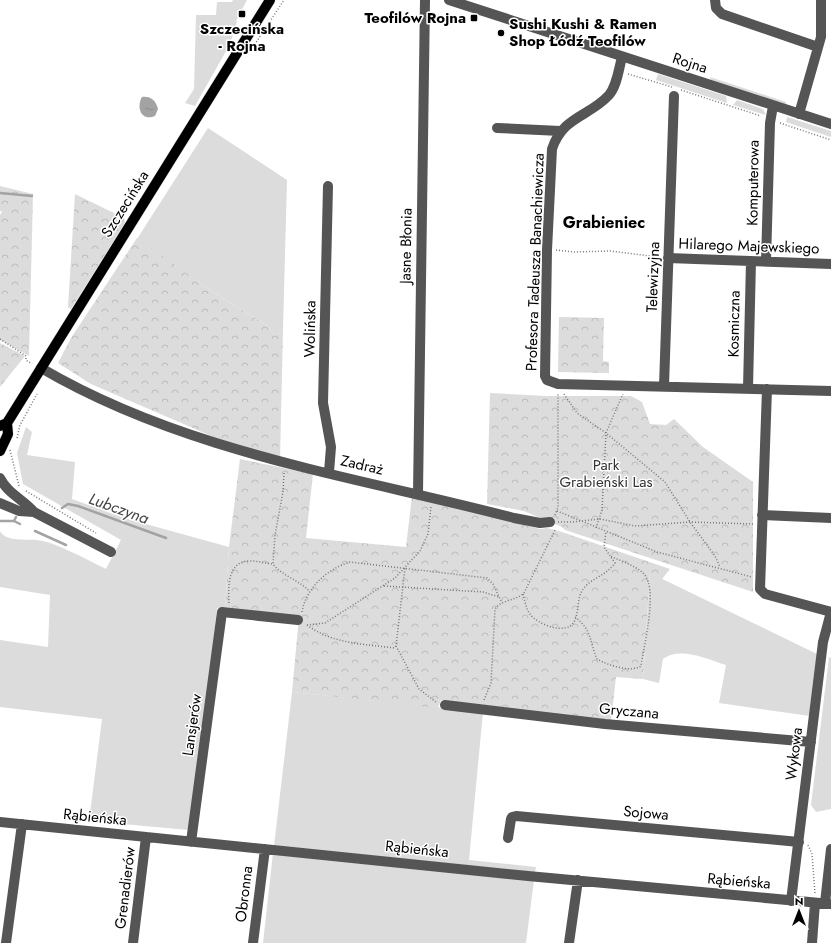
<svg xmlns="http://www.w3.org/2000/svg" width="831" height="943" font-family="Jost,sans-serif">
  <defs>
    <pattern id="forest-crowns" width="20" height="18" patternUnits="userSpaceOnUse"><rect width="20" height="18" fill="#dcdcdc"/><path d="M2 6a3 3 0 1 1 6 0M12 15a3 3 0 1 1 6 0" fill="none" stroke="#bbb"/></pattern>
    <pattern id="water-ripples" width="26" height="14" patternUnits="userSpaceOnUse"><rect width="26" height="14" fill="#a3a3a3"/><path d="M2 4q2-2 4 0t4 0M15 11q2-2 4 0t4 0" fill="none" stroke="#8b8b8b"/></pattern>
  </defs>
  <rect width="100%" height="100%" fill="#fff"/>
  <path fill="#dcdcdc" d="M233,0H247L236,21L237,22L230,44L195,106L185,103L194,89L196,15H216L217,2H232Z
    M658,74L726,96L727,103L656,80Z
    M710,77L786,102V104L711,80Z
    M737,100L763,109L766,115L733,105Z
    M787,117L831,131V137L786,122Z
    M208,128L287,180L283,330L275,335L266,325L210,290L137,239Z
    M26,427L32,432L27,455L75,462L72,499L124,518L229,547L225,607L217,608L204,730L189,830L89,821L102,719L0,707V640L48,647L50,595L0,587V531C5,542 28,539 37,540C53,541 90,561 106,569L121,540L23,484L17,453Z
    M650,573L817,654L810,716L719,703L726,665C707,659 680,646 663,659L659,683L643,679Z
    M829,657L831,658V809L816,812L811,805Z
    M292,692L483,712L469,860L536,867L535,872L274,846Z
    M273,853L534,880L526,943H263Z"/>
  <path fill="url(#forest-crowns)" d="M0,186L33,194L29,356L0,340V215L2,212L0,211Z
    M75,194L124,218L125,223L71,309L68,307Z
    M137,238L210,290L266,325L275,335L283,330L280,459L232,445L91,384L58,363L71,338Z
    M559,317L604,318L603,361L609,362V373L558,372Z
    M0,343L25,356L0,387Z
    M490,393L546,396H631L642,402L650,424L666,425L674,419L703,447L753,482V592L565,530L562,527L524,511L487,504Z
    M240,459L313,474L306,538L406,547L412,496L540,529L547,528L559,531L670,569L662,579L650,573L643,679L616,677L611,721L441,700L438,708L292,692L299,617L225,607L229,547Z"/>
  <path fill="url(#water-ripples)" d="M142,97C151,96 156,101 158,109L155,116C141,122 136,107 142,97Z"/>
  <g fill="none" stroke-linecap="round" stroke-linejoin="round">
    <path stroke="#a3a3a3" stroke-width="2.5" d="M0,193L32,196
      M62,508L68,504L78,506L166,538
      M0,521H14L16,517
      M14,521L20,524
      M35,531L66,545"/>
    <defs>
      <path id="major" d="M0,426L7,423L270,0
        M0,451L8,434L7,423"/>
    </defs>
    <use href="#major" stroke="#dbdbdb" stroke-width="11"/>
    <path stroke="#777" stroke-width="1.5" stroke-dasharray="1 2" stroke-linecap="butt" d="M253,47L284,0
      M628,74L672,87
      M681,90L761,116
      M780,123L831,140
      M556,250L574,252L610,251L658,257
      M0,339L26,356V360L32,364
      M564,394L577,413L606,433L665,482L690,522L715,556L720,567
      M17,438L20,425L37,394
      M10,450L19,486
      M284,473L283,492L275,535L273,564C282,576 299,580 309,591
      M26,491L96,533
      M557,511L657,552L752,577
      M555,515L558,507V394
      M558,522H572L600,519L635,526L690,522L753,524
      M596,528L602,510L606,433L623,394
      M384,586L483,592L499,597
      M523,594C525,601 526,609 530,614C537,624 566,636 574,622C580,611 576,597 584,588C592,578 607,575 615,563L604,547L606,531
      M229,603C228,585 228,561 250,561C258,561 265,563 273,564
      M302,612C306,588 327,569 350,562L487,578L493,584L502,603
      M575,617C593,631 589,641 597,659C607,665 631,673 641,666C644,645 659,587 643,573C634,565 621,561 610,556
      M307,625L325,623L395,578L420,551L428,534L431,507
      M307,625C332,644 365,644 394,648L396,646L405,568
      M396,646L419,689L436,702
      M484,700L491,683L495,609C502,599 516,601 524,593L555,530
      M808,845L812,854L815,894"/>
    <path stroke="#555" stroke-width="10" d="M449,0L831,124
      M715,0L716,8L722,14L818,47
      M622,57C619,68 617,86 609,95C589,117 563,116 552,149L547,250L545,376L547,380L558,384L831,391
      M799,114L821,37V0
      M497,128L560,131
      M328,186L323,403L331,447L329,472
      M668,258L831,264
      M766,261L770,123L773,106
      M41,368C186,453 354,476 514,518L540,523L550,522
      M664,386L674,96
      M748,388L751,261
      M767,389L760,589L765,594L831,612
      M0,478C8,494 23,499 34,512L111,552
      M418,493L425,0
      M0,503L19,511L34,512
      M762,515L831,518
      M445,705L605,724L811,742
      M0,822L528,876L831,904
      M508,838L511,819L512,817L516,816L799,842
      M191,842L222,612L298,620
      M791,901L823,642L831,612
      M825,903L831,849
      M6,943L22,824
      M133,943L146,837
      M253,943L265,849
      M569,943L578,880
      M812,943L815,903"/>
    <use href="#major" stroke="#000" stroke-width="10"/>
  </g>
  <g fill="#000" stroke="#fff" stroke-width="1.5">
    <rect x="238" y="10" width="8" height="8" rx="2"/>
    <rect x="470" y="14" width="8" height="8" rx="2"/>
    <circle cx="501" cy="33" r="4"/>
  </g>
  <g text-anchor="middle" stroke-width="3" stroke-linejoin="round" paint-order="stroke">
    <g font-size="15" font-weight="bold" fill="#000" stroke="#fff" text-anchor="end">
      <text x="466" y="23">Teofilów Rojna</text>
      <text x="509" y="29" text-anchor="start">Sushi Kushi &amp; Ramen<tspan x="509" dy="17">Shop Łódź Teofilów</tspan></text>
      <text x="242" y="34" text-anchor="middle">Szczecińska<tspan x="242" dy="17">- Rojna</tspan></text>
    </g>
    <g font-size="15" fill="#000" stroke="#fff">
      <text transform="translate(690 63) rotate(18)" y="5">Rojna</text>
      <text transform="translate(753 183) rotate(-89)" y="5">Komputerowa</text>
      <text transform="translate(125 204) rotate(-58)" y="5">Szczecińska</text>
      <text transform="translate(406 246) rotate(-89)" y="5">Jasne Błonia</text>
      <text transform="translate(749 246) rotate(2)" y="5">Hilarego Majewskiego</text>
      <text transform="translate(535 262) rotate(-88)" y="5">Profesora Tadeusza Banachiewicza</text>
      <text transform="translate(653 277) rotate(-88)" y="5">Telewizyjna</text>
      <text transform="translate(734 324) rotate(-89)" y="5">Kosmiczna</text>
      <text transform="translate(310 329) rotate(-89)" y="5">Wolińska</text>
      <text transform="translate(362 465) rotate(13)" y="5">Zadraż</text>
      <text transform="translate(629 711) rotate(5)" y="5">Gryczana</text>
      <text transform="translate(192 725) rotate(-82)" y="5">Lansjerów</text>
      <text transform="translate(794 754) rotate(-83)" y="5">Wykowa</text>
      <text transform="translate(646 813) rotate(5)" y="5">Sojowa</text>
      <text transform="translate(95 817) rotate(6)" y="5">Rąbieńska</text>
      <text transform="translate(417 849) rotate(6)" y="5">Rąbieńska</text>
      <text transform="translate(739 881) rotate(5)" y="5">Rąbieńska</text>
      <text transform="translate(125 888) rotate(-83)" y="5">Grenadierów</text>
      <text transform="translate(244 894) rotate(-83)" y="5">Obronna</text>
    </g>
    <g font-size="15" fill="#333" stroke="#fff">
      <text x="606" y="470">Park<tspan x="606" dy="17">Grabieński Las</tspan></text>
    </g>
    <g font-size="16" font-weight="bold" fill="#000" stroke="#fff">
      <text x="604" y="228">Grabieniec</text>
    </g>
    <g font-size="16" font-style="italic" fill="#444" stroke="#fff">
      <text transform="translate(119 508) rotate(20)" y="6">Lubczyna</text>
    </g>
  </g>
  <g transform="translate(799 911)" stroke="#ffffff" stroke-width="3" paint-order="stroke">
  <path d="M0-3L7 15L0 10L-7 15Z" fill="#000000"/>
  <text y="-6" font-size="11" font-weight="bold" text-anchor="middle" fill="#000000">N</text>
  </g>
</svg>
